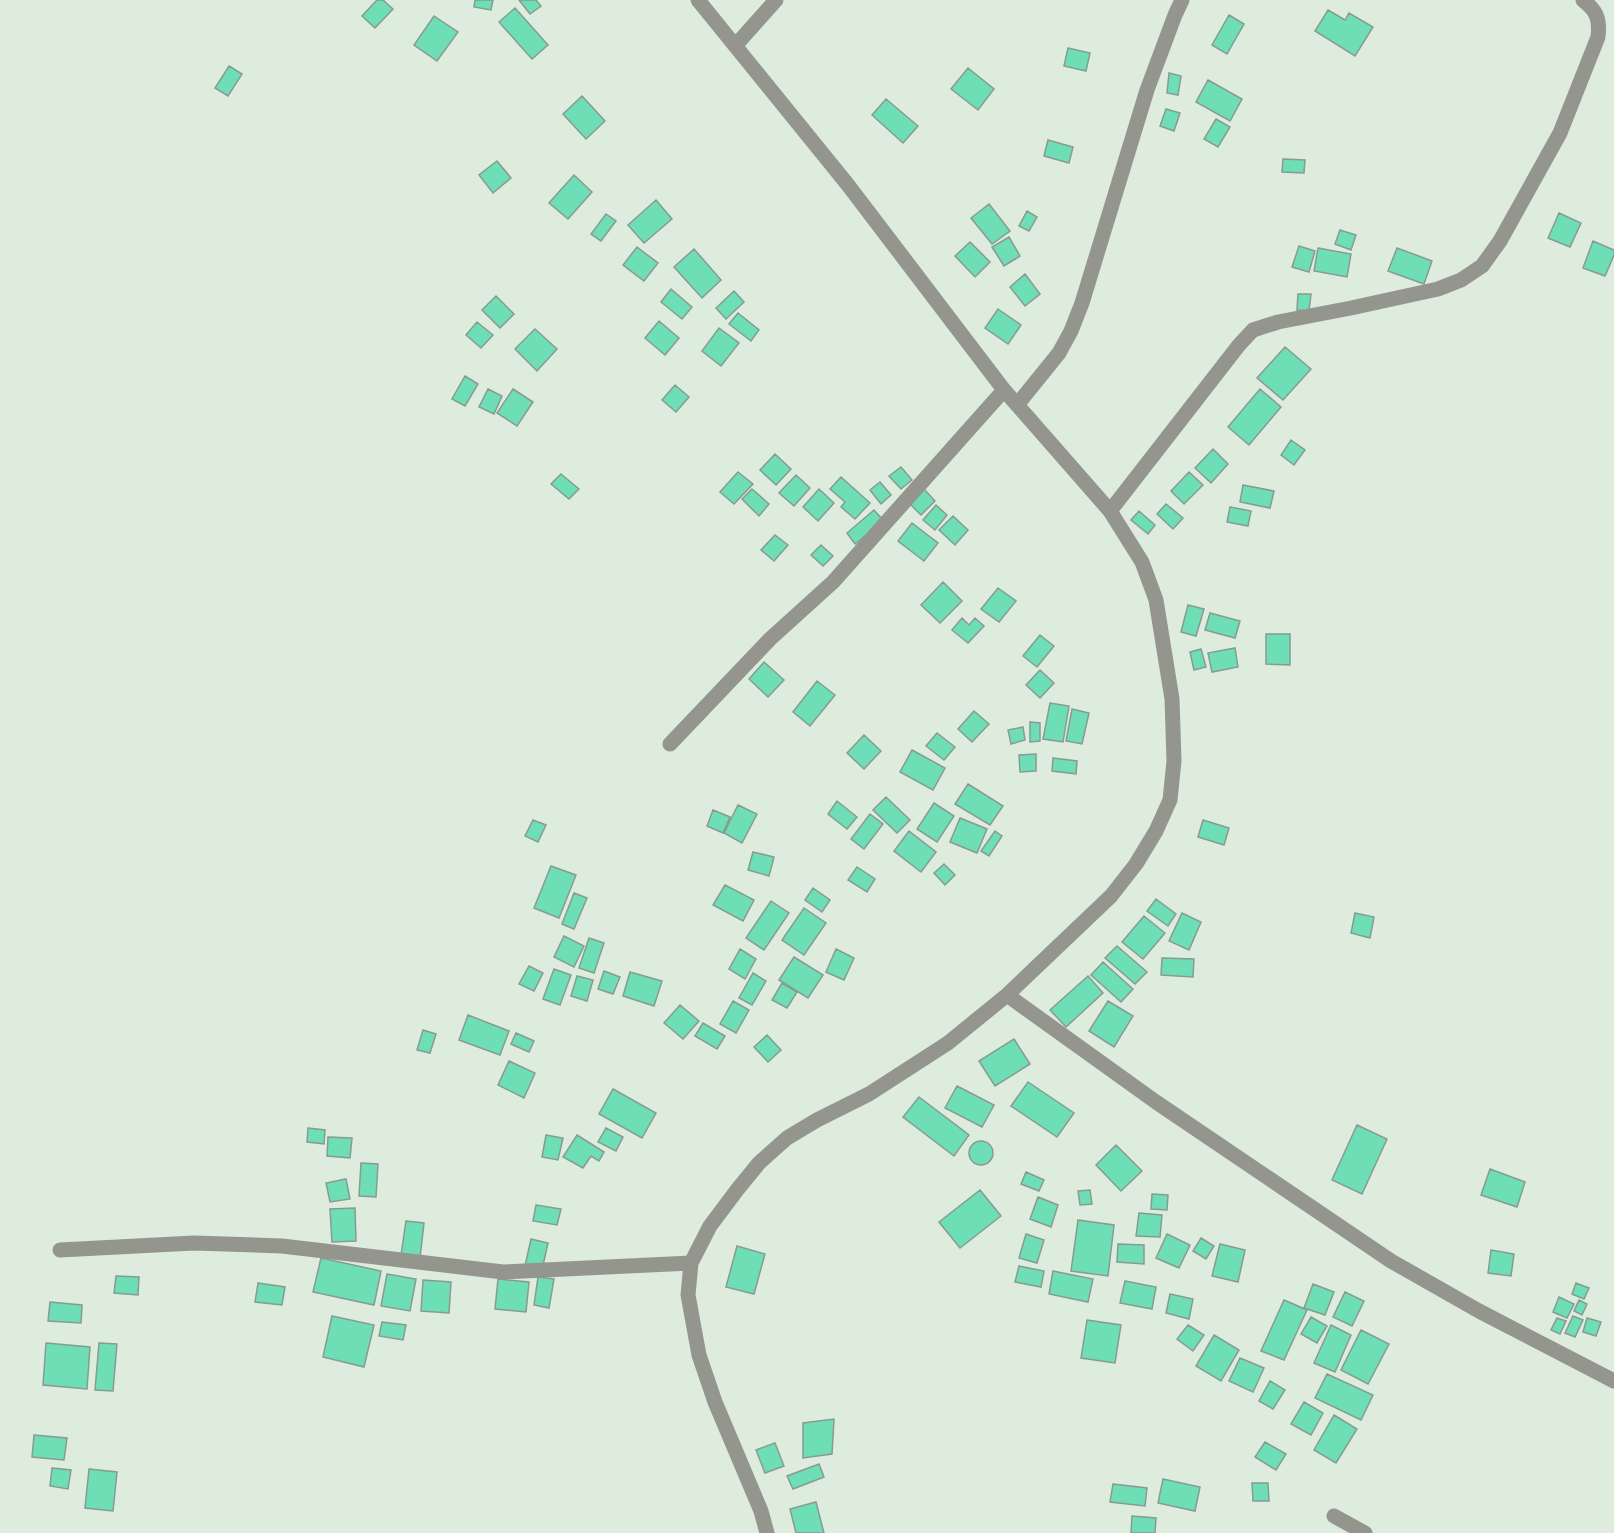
<svg xmlns="http://www.w3.org/2000/svg" width="1614" height="1533" font-family="'Fira Sans',sans-serif">
  <rect width="100%" height="100%" fill="#deecdd"/>
  <path fill="#6edeb6" stroke="#879b92" stroke-width="1.5" d="M377,0H383L393,9L375,28L362,16Z
    M475,0H493L491,10L474,7Z
    M519,0H536L541,6L530,14Z
    M515,8L548,45L532,59L499,22Z
    M1328,10L1345,20L1349,13L1373,27L1355,56L1315,31Z
    M1229,15L1244,24L1227,54L1212,45Z
    M434,16L458,32L437,61L414,45Z
    M1068,48L1090,53L1086,71L1064,66Z
    M229,66L242,74L228,96L215,88Z
    M968,68L994,89L978,110L951,89Z
    M1169,73L1181,76L1178,95L1167,93Z
    M1208,80L1242,99L1230,121L1196,102Z
    M582,96L605,121L586,139L563,114Z
    M886,99L918,126L903,143L872,115Z
    M1166,109L1180,113L1174,131L1160,126Z
    M1216,119L1230,127L1218,147L1204,139Z
    M1048,140L1073,147L1069,163L1044,156Z
    M1283,159L1305,160L1304,173L1282,172Z
    M497,161L511,178L493,193L479,175Z
    M574,175L592,192L568,219L549,203Z
    M656,200L672,219L644,243L628,225Z
    M989,204L1010,231L992,244L971,218Z
    M1027,211L1037,217L1029,231L1019,226Z
    M1559,213L1581,223L1570,247L1548,238Z
    M606,214L616,221L601,241L591,234Z
    M1340,230L1356,235L1351,250L1335,244Z
    M1009,237L1020,256L1004,266L992,247Z
    M1593,241L1614,250V255L1605,276L1583,268Z
    M970,242L990,262L975,277L955,256Z
    M1299,246L1315,251L1309,272L1292,267Z
    M637,247L658,263L644,281L623,265Z
    M1318,248L1351,254L1347,277L1314,271Z
    M1397,248L1432,261L1424,284L1388,271Z
    M694,249L721,280L702,298L674,267Z
    M1025,274L1040,294L1025,306L1010,287Z
    M671,289L692,307L682,319L661,302Z
    M734,291L744,302L726,319L716,308Z
    M1298,294H1311L1309,311L1297,310Z
    M496,296L514,314L500,328L482,310Z
    M998,309L1021,325L1008,344L985,328Z
    M738,313L759,330L751,341L729,324Z
    M659,321L679,338L665,355L645,338Z
    M477,322L493,335L481,348L466,335Z
    M719,328L739,343L721,366L702,351Z
    M535,329L557,349L537,371L515,349Z
    M1285,347L1311,369L1283,400L1257,378Z
    M465,376L478,384L465,406L452,399Z
    M675,385L689,397L676,412L662,400Z
    M488,389L502,396L494,414L479,407Z
    M513,389L533,402L517,426L497,413Z
    M1260,389L1281,407L1249,445L1228,427Z
    M1291,440L1305,450L1294,465L1281,455Z
    M1213,449L1228,464L1211,483L1195,468Z
    M775,454L791,469L776,485L760,470Z
    M901,467L912,480L901,489L889,476Z
    M738,472L753,484L734,504L720,492Z
    M1189,472L1203,485L1184,504L1171,491Z
    M561,474L579,489L569,499L551,484Z
    M796,475L810,488L794,506L779,493Z
    M841,477L870,503L855,519L841,507L845,502L830,489Z
    M880,482L891,495L881,504L870,490Z
    M1243,485L1274,491L1270,508L1240,502Z
    M923,488L935,501L921,515L908,502Z
    M752,489L769,504L759,516L742,499Z
    M819,489L834,503L818,521L803,507Z
    M1166,504L1183,518L1173,529L1157,514Z
    M936,505L947,515L935,530L923,520Z
    M1230,507L1251,511L1248,526L1227,522Z
    M874,510L884,521L855,544L847,533Z
    M1139,511L1155,525L1148,534L1131,520Z
    M953,516L968,530L955,545L939,530Z
    M912,523L938,543L924,561L898,541Z
    M775,535L788,545L774,561L761,550Z
    M821,545L833,556L823,566L811,555Z
    M943,582L962,601L940,623L921,605Z
    M998,588L1016,601L999,622L981,609Z
    M1188,605L1204,609L1196,636L1181,632Z
    M1210,613L1240,621L1235,638L1205,630Z
    M962,618L969,625L975,618L984,626L968,643L952,630Z
    M1266,634H1290V665L1266,664Z
    M1040,635L1054,646L1037,667L1023,656Z
    M1235,648L1238,667L1212,672L1208,653Z
    M1201,649L1206,667L1194,670L1190,652Z
    M764,662L784,680L768,697L749,679Z
    M1040,670L1054,683L1040,698L1026,685Z
    M817,681L835,695L810,726L793,712Z
    M1050,703L1069,706L1063,742L1043,739Z
    M1072,709L1089,713L1082,744L1066,741Z
    M974,711L989,724L972,742L958,729Z
    M1030,722L1040,723V741L1030,742Z
    M1023,727L1025,740L1011,744L1008,730Z
    M937,733L955,747L944,760L926,746Z
    M864,735L881,751L864,769L847,753Z
    M912,750L945,768L933,790L900,772Z
    M1036,754V771L1020,772L1019,755Z
    M1053,758L1077,761L1076,774L1052,771Z
    M968,784L1003,806L990,825L955,804Z
    M886,797L910,820L897,833L873,810Z
    M837,801L857,817L847,829L828,814Z
    M934,803L954,816L937,842L917,829Z
    M738,805L757,814L742,843L724,833Z
    M713,810L730,817L723,833L707,826Z
    M870,814L883,824L864,849L851,839Z
    M960,818L987,829L977,853L950,842Z
    M533,820L546,825L538,842L525,836Z
    M1203,820L1229,828L1224,845L1198,837Z
    M909,831L936,852L921,872L894,851Z
    M995,831L1002,836L989,856L981,851Z
    M753,852L774,857L769,876L748,870Z
    M944,864L955,875L945,885L934,873Z
    M551,866L576,875L559,918L534,908Z
    M857,867L875,879L867,892L848,880Z
    M725,885L754,900L743,921L713,905Z
    M813,888L830,900L822,912L805,900Z
    M574,893L587,898L574,929L562,924Z
    M1156,899L1176,914L1168,926L1147,911Z
    M771,901L789,913L764,950L746,938Z
    M804,908L826,923L804,955L782,940Z
    M1182,913L1201,922L1189,950L1169,941Z
    M1355,913L1374,917L1370,938L1351,933Z
    M1144,916L1165,933L1143,959L1122,942Z
    M564,936L584,946L574,967L554,957Z
    M589,938L604,943L594,973L579,968Z
    M1117,946L1147,972L1135,984L1105,958Z
    M740,949L756,959L745,979L729,969Z
    M836,949L854,958L844,980L826,972Z
    M794,957L823,975L808,998L779,980Z
    M1162,958L1194,959L1193,977L1161,975Z
    M1103,962L1133,989L1121,1002L1091,975Z
    M529,966L543,973L534,991L519,984Z
    M554,969L571,975L560,1005L543,999Z
    M604,971L620,977L613,994L598,989Z
    M630,972L662,981L654,1006L623,996Z
    M753,973L766,981L752,1005L739,998Z
    M577,976L593,980L587,1001L571,996Z
    M1088,976L1103,993L1066,1027L1050,1010Z
    M782,983L797,992L787,1008L772,1000Z
    M733,1001L749,1010L736,1033L720,1024Z
    M1108,1001L1133,1016L1114,1047L1089,1031Z
    M680,1005L699,1021L683,1039L664,1023Z
    M468,1015L509,1031L500,1055L459,1040Z
    M703,1023L725,1036L717,1049L695,1036Z
    M423,1030L436,1034L430,1053L417,1050Z
    M516,1033L534,1041L529,1052L511,1044Z
    M767,1035L781,1050L768,1062L754,1047Z
    M1014,1039L1030,1064L995,1086L979,1061Z
    M509,1061L535,1073L524,1098L498,1085Z
    M1028,1082L1074,1113L1057,1137L1011,1106Z
    M957,1086L994,1105L982,1127L945,1108Z
    M613,1089L656,1113L642,1138L599,1114Z
    M919,1097L969,1135L954,1156L903,1117Z
    M1357,1125L1387,1139L1362,1194L1332,1180Z
    M308,1128L325,1130L324,1144L307,1142Z
    M606,1128L623,1137L616,1151L598,1142Z
    M546,1135L563,1138L558,1160L542,1157Z
    M577,1135L604,1152L599,1161L591,1156L583,1168L563,1157Z
    M328,1137L352,1138L350,1158L327,1156Z
    M969 1153a12 12 0 1 1 24 0a12 12 0 1 1-24 0Z
    M1116,1145L1142,1171L1121,1191L1096,1165Z
    M361,1163L378,1164L376,1197L359,1196Z
    M1490,1169L1525,1182L1517,1207L1481,1195Z
    M1026,1172L1044,1180L1039,1191L1021,1184Z
    M346,1179L350,1199L330,1202L326,1183Z
    M980,1190L1001,1216L960,1248L939,1222Z
    M1090,1190L1092,1204L1080,1205L1078,1191Z
    M1152,1194L1168,1195L1167,1210L1151,1209Z
    M1038,1197L1058,1205L1051,1227L1030,1219Z
    M536,1205L561,1209L557,1225L533,1221Z
    M355,1208L356,1241L332,1242L330,1209Z
    M1139,1213L1162,1215L1160,1237L1136,1236Z
    M1078,1220L1114,1225L1108,1276L1071,1271Z
    M406,1221L424,1223L420,1258L401,1255Z
    M1026,1234L1044,1240L1037,1263L1019,1258Z
    M1167,1234L1190,1245L1179,1268L1156,1258Z
    M1201,1238L1214,1246L1206,1259L1193,1251Z
    M531,1239L548,1243L542,1270L525,1266Z
    M1118,1244L1144,1245V1264L1117,1262Z
    M1220,1244L1245,1250L1238,1282L1212,1276Z
    M737,1246L765,1254L754,1294L726,1287Z
    M1491,1250L1514,1254L1511,1276L1488,1273Z
    M321,1258L381,1271L374,1305L313,1292Z
    M1019,1266L1044,1271L1041,1287L1015,1282Z
    M1053,1271L1093,1279L1088,1302L1049,1294Z
    M387,1274L416,1279L410,1311L381,1306Z
    M116,1276L139,1277L138,1295L114,1293Z
    M538,1277L554,1279L549,1308L534,1305Z
    M498,1279L529,1282L526,1312L495,1309Z
    M423,1280L451,1282L449,1313L421,1311Z
    M1125,1281L1156,1287L1152,1309L1120,1303Z
    M258,1283L285,1287L282,1305L255,1302Z
    M1576,1283L1589,1288L1584,1299L1572,1294Z
    M1313,1284L1334,1292L1325,1315L1304,1308Z
    M1345,1292L1364,1301L1352,1326L1333,1317Z
    M1170,1294L1193,1299L1189,1319L1166,1313Z
    M1559,1297L1574,1304L1567,1318L1553,1312Z
    M1284,1300L1307,1310L1284,1360L1261,1351Z
    M1579,1300L1587,1304L1582,1315L1574,1311Z
    M50,1302L82,1305L81,1323L48,1321Z
    M332,1316L374,1325L364,1367L323,1357Z
    M1573,1316L1583,1320L1575,1337L1565,1333Z
    M1311,1317L1327,1326L1317,1343L1301,1334Z
    M1557,1318L1566,1321L1560,1334L1551,1330Z
    M1587,1318L1601,1322L1596,1336L1583,1332Z
    M1087,1320L1121,1325L1115,1363L1081,1358Z
    M382,1322L406,1325L403,1340L379,1336Z
    M1188,1325L1204,1335L1193,1351L1177,1339Z
    M1331,1325L1351,1335L1335,1372L1314,1363Z
    M1361,1330L1389,1344L1368,1384L1341,1370Z
    M1214,1335L1239,1350L1221,1381L1196,1366Z
    M46,1343L90,1347L87,1389L43,1385Z
    M99,1343L117,1344L113,1391L95,1390Z
    M1240,1358L1264,1368L1253,1392L1229,1381Z
    M1327,1374L1373,1395L1361,1420L1315,1398Z
    M1270,1381L1285,1390L1273,1409L1259,1401Z
    M1304,1402L1323,1413L1311,1435L1291,1424Z
    M1334,1415L1357,1429L1336,1463L1314,1450Z
    M834,1419L832,1454L803,1458V1423Z
    M34,1435L67,1438L64,1460L32,1457Z
    M1265,1442L1286,1454L1276,1470L1255,1457Z
    M775,1443L784,1466L765,1473L756,1450Z
    M819,1464L824,1477L793,1489L787,1476Z
    M52,1468L71,1470L68,1489L50,1486Z
    M89,1469L117,1472L113,1511L85,1508Z
    M1163,1479L1200,1487L1195,1511L1158,1503Z
    M1252,1483H1268L1269,1501H1253Z
    M1113,1484L1147,1488L1145,1506L1110,1502Z
    M816,1502L824,1533H796L790,1509Z
    M1132,1516L1156,1518L1155,1533H1131Z"/>
  <g fill="none" stroke-linecap="round" stroke-linejoin="round">
    <path stroke="#94968e" stroke-width="15" d="M698,0L848,185L1004,390L1110,511L1142,562L1156,600L1172,699L1174,761L1170,800L1156,831L1136,864L1111,896L1007,995L948,1043L869,1094L817,1120L787,1138L759,1163L737,1190L710,1226L691,1263L688,1295L699,1355L715,1402L761,1511L767,1533
      M735,46L776,0
      M1017,405L1059,353L1071,331L1082,303L1147,90L1175,15L1182,0
      M1110,511L1239,345L1253,330L1278,322L1351,308L1438,289L1461,280L1482,266L1500,241L1560,133L1598,37C1600,19 1597,11 1583,0
      M670,744L770,639L833,582L1004,390
      M1007,995L1156,1102L1391,1261L1479,1311L1614,1381
      M60,1250L194,1243L282,1246L503,1272L691,1263
      M1334,1516L1365,1533"/>
  </g>
</svg>
